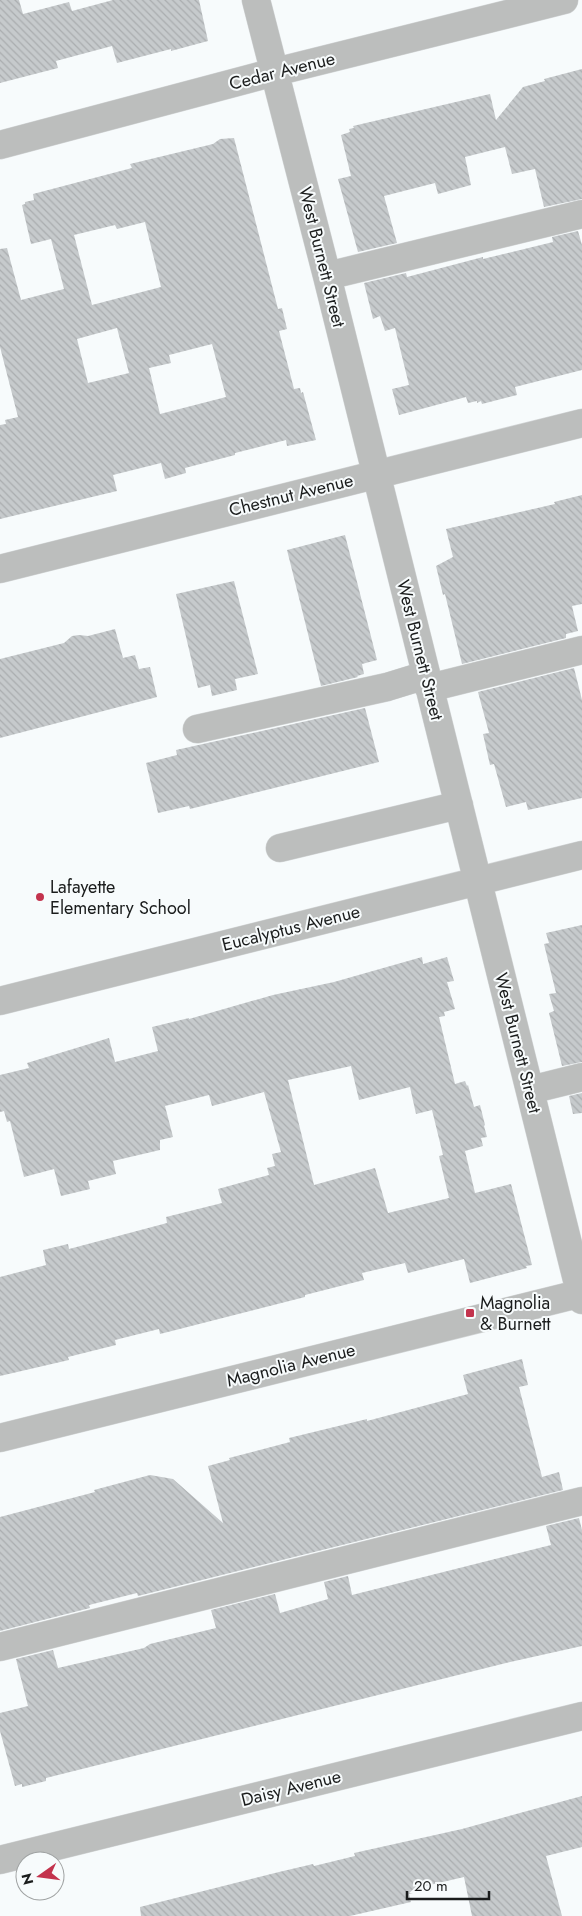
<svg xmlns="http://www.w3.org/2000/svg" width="582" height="1916" font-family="Jost,sans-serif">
  <defs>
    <pattern id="building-back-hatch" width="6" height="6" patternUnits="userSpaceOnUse" patternTransform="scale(1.25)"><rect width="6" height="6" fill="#c6cacc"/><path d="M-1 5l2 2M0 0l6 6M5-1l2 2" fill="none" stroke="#aaadaf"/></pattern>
  </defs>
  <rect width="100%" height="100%" fill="#f7fbfc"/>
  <path fill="url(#building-back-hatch)" fill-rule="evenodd" d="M0,0H19L23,14L69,2L72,11L113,0H199L208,41L171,51V49L117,63L112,46L56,61L58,68L0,83Z
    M582,69V199L544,207L535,169L512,174L505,147L465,157L471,185L438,194L435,183L384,196L397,243L358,252L338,179L351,176L341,135L350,132L349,129L354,128L353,126L490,94L496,120L523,87L545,81L544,79Z
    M234,138L278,309L282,308L287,329L279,331L294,389L300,388L301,393L303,392L316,440L287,446L286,440L235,453V455L185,468L186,473L165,479L161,463L113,475L117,491L0,519V425L6,424L5,420L18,417L0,347V249L7,248L21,300L64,289L51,239L31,244L22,205L25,204V202L34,200L33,194L132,168L130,164L213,144L220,139ZM145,222L161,287L92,305L74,235L115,225L117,229ZM117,328L129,373L88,383L77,339ZM212,344L226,397L160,414L149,368L171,363L169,355Z
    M578,231L582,245V370L515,387L517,395L482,404L481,401L477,403V401L468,403L466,397L399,415L392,389L409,385L395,328L385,331L380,316L373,319L364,283L406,273L407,277L483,257V259L553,242L552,237Z
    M582,495V604L572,606L578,631L566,634V638L462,664L445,594L443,595L436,566L453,557L446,529L555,504L554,502Z
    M345,535L377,660L362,664L364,674L357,676L358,677L321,686L287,550Z
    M234,581L258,674L235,679L237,690L212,696L210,685L198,688L176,594Z
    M115,629L123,658L135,655L139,669L150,667L157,697L0,738V659L64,643L72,636L79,635L88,636Z
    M574,668L582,700V798L528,810L526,802L506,807L494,764L490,765L483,734L489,733L478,692Z
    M365,708L379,762L190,809L189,806L158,813L146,763L177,755L176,750Z
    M582,925V1062L562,1066L549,1013L554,1011L549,994L556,993L544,944L549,943L546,933Z
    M422,957L423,964L447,957L454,981L447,982L455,1009L444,1012L445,1016L439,1017L455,1084L465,1081L467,1086L468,1085L474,1107L480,1105L485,1125L484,1126L487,1137L481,1138L483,1146L465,1151L475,1193L511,1184L532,1265L526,1266L527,1268L470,1283L464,1259L408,1273L405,1263L362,1273L364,1280L305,1295V1297L160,1334L159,1329L115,1340L116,1345L68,1357L69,1360L0,1376V1277L46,1265L43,1250L68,1244L69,1249L167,1223L166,1217L222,1203L218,1189L269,1175L267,1168L275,1166L272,1154L281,1152L264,1092L212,1106L209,1095L165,1106L173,1137L160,1140V1150L113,1161L116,1174L88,1181L90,1189L61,1196L54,1169L24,1177L10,1121L7,1122L4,1111L0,1112V1075L29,1068L27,1063L109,1038L115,1062L158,1051L152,1027L189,1018V1019L273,995L334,982ZM351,1066L359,1100L410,1087L416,1114L432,1110L443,1155L439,1156L449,1198L388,1213L375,1168L314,1185L288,1080Z
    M582,1093V1113L573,1114L569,1096Z
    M522,1359L528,1385L519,1387L542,1477L559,1472L563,1490L138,1596L137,1593L89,1605L90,1608L0,1631V1517L95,1492L94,1490L150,1475L173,1479L223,1523L208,1466L230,1460L229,1458L290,1442L289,1438L367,1419V1421L468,1394L463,1375Z
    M579,1518L582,1530V1646L506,1663L46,1778V1781L22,1787V1784L15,1786L0,1731V1713L28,1706L16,1659L53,1650L58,1668L144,1648L150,1644L216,1628L211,1610L275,1594L280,1613L328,1599L324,1582L348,1576L352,1595L551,1545L546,1526Z
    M582,1796V1847L546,1856L562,1916H472L464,1877L417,1888V1892L409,1894L411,1902L350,1916H141L140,1907L279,1872L313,1864L314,1866L355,1856L354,1853L462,1829Z"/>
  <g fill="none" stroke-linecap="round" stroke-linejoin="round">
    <defs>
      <path id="minor" d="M256,0L327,276L582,1300
        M0,145L275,72L564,0
        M327,276L582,214
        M0,569L582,423
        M429,688L582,650
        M197,729L387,687L426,675
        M280,848L459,805
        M0,1001L582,855
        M530,1090L582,1077
        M0,1438L582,1293
        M0,1647L582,1501
        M0,1860L582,1716"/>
    </defs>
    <use href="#minor" stroke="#d4d7d8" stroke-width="29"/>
    <use href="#minor" stroke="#bcbebd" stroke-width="28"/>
  </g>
  <g fill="#c3334d" stroke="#f7fbfc" stroke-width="2">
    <circle cx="40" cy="897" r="5"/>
    <rect x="465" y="1308" width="10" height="10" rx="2.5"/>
  </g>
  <g text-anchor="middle" stroke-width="4" stroke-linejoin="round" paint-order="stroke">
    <g font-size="18" fill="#1a1c1c" stroke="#f7fbfc">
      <text transform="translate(282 71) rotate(-14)" y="6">Cedar Avenue</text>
      <text transform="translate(322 257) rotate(76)" y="6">West Burnett Street</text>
      <text transform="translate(291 495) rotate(-14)" y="6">Chestnut Avenue</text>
      <text transform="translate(420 650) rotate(76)" y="6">West Burnett Street</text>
      <text transform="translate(291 928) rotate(-14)" y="6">Eucalyptus Avenue</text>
      <text transform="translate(518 1043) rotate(76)" y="6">West Burnett Street</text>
      <text transform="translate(291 1365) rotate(-14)" y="6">Magnolia Avenue</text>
      <text transform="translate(291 1788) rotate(-14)" y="6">Daisy Avenue</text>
    </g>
    <g font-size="18" fill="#1a1c1c" stroke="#f7fbfc" text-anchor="start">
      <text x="50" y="893">Lafayette<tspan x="50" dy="21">Elementary School</tspan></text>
      <text x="480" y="1309">Magnolia<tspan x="480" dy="21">&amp; Burnett</tspan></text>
    </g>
  </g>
  <g transform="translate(40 1876) rotate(256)"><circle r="24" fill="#f7fbfc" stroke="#9fa2a2"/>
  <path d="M0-4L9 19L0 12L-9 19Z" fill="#c3334d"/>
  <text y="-8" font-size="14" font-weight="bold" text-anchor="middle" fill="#1a1c1c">N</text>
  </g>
  <path d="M407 1891v8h82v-8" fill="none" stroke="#1a1c1c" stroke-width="2.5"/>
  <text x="414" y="1891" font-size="15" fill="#1a1c1c" stroke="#f7fbfc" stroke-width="4" paint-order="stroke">20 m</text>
</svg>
